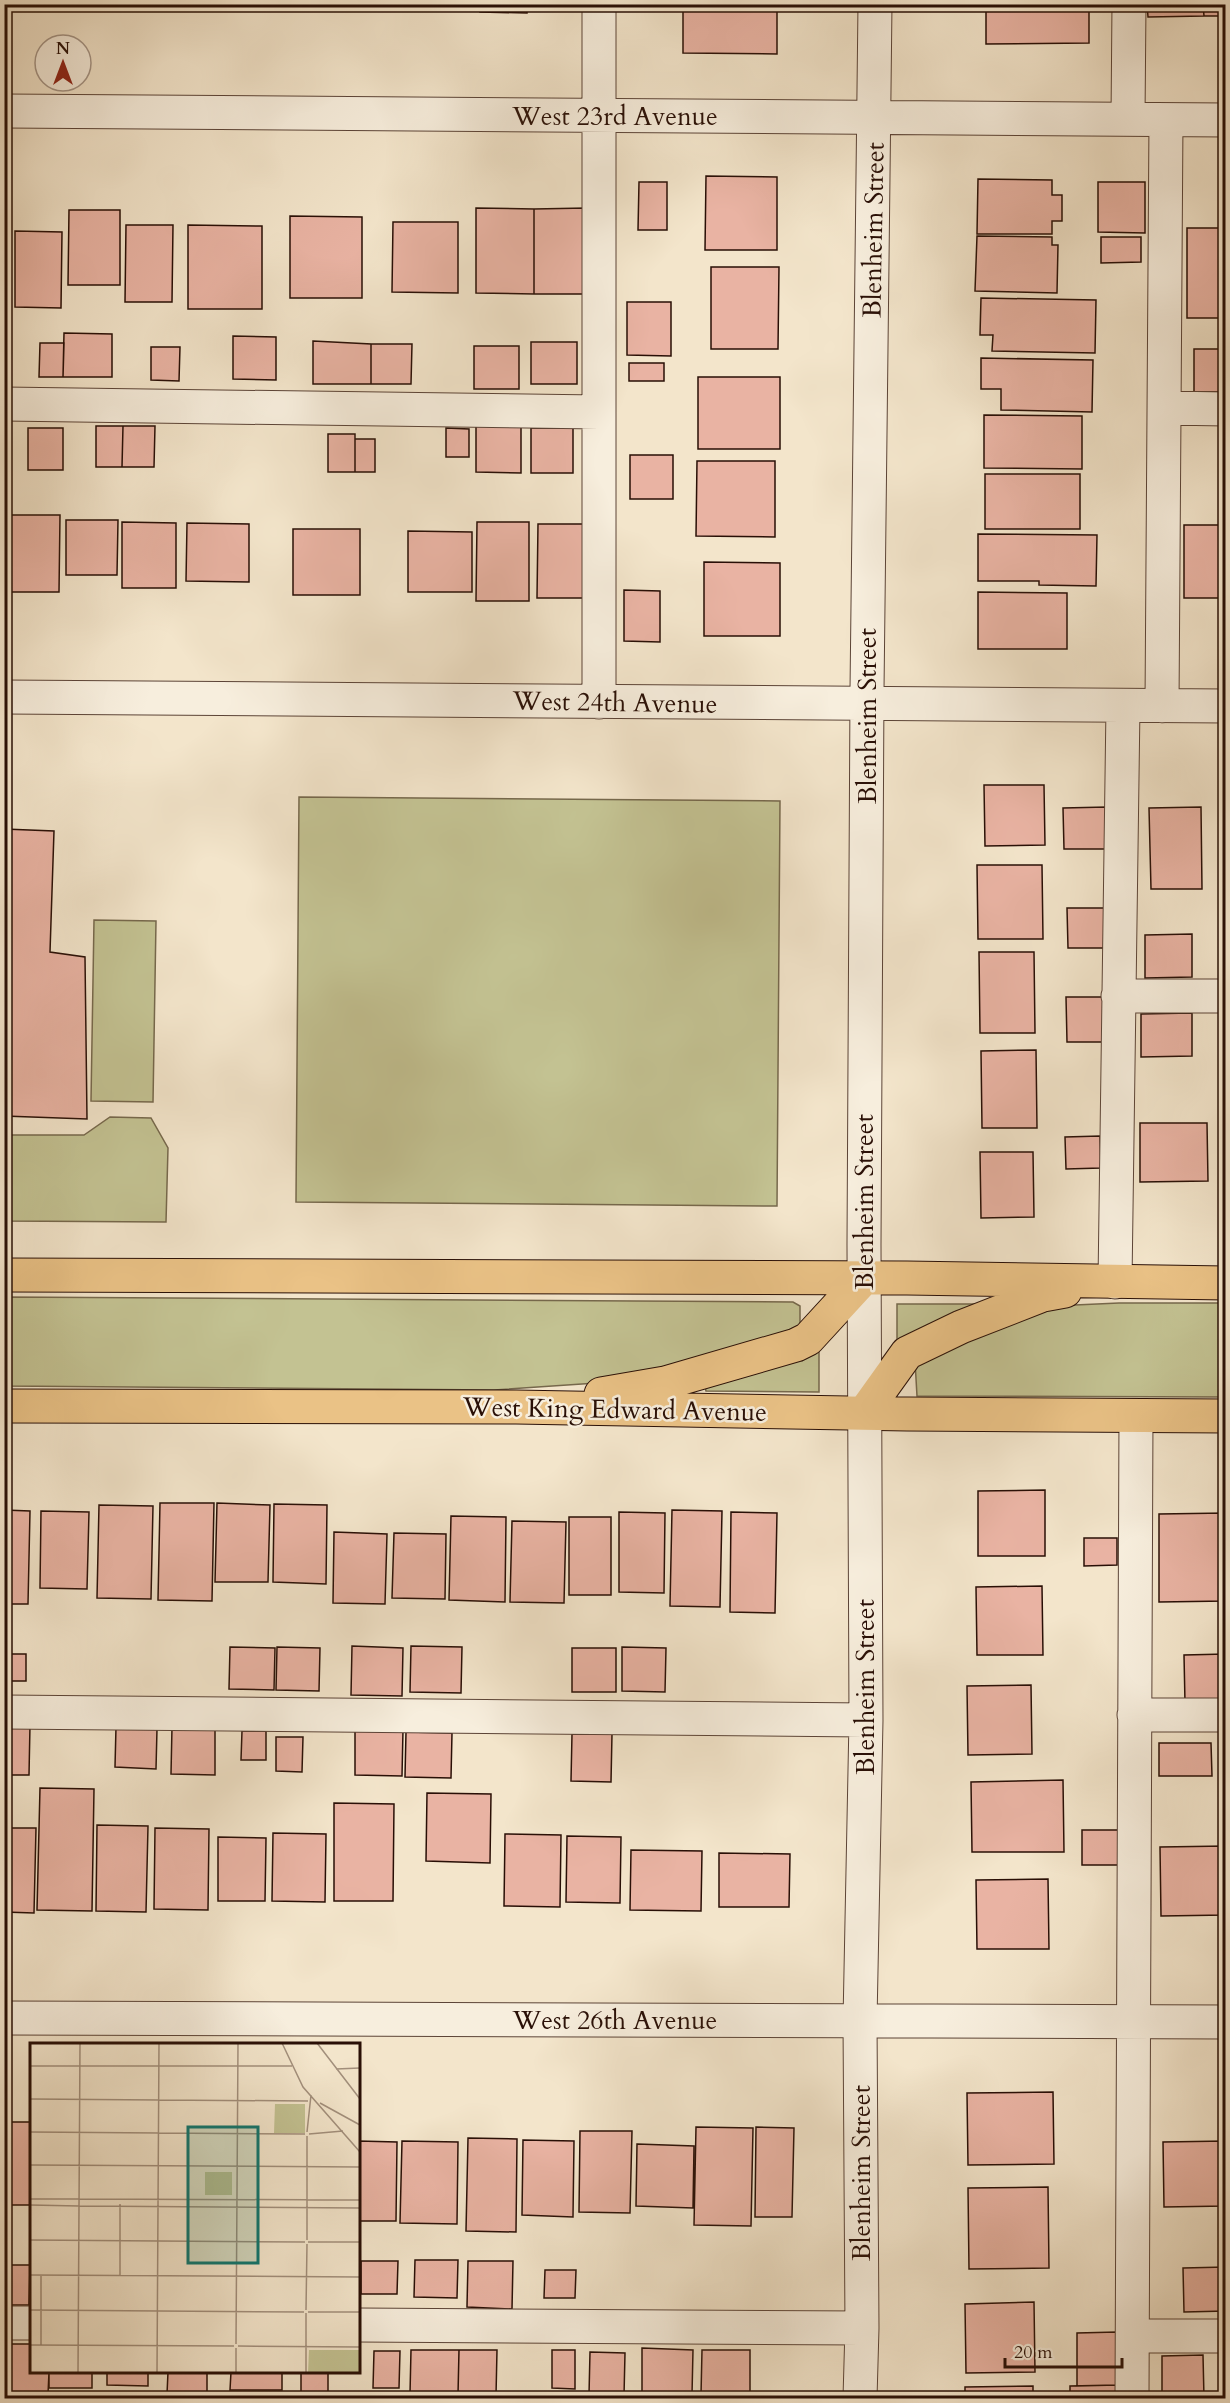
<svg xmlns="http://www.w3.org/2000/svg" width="1230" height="2403" font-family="Cardo,serif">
  <rect width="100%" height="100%" fill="#f3e5cb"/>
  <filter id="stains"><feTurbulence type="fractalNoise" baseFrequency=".00333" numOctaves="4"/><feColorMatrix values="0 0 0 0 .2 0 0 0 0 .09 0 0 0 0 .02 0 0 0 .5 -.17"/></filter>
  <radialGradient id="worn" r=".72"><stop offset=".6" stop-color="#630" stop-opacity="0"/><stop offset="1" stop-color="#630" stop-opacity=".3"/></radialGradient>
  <path fill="#c3c292" stroke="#76684c" stroke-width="1.5" d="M299,797L780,801L777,1206L296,1202Z
    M94,920L156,921L153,1102L91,1101Z
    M110,1117L151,1118L168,1148L166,1222L5,1221V1135H84Z
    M5,1297L793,1302L800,1306V1329L641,1380L494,1390L5,1386Z
    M1119,1303H1225V1397L917,1396L915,1361L1053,1306Z
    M897,1304H984L897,1345Z
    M819,1350V1392L706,1391L705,1387Z"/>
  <path fill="#e9b3a3" stroke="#290f06" stroke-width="1.5" d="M73,4H120V6H73Z
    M129,4H173V11H129Z
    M303,4H355V10H303Z
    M480,4H527V13L480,12Z
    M540,4H589V8H540Z
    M683,4H777V54L683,53Z
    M986,4H1089V43L986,44Z
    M1147,4H1203L1204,16L1148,17Z
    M1203,4H1226V16H1204Z
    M706,176L777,177V250H705Z
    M978,179L1052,180V195H1062V221H1052V234H977Z
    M639,182H667V230H638Z
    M1098,182H1145V233L1098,232Z
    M476,208L534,209V294L476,293Z
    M586,208L585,294H534V209Z
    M69,210H120V285H68Z
    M290,216L362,217V298H290Z
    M393,222H458V293L392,292Z
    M126,225H173L172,302H125Z
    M188,225L262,226V309H188Z
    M1187,228H1226V318H1187Z
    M15,231L62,232L61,308L15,307Z
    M977,236L1052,237V245H1058L1057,293L975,291Z
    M1101,237H1141V262L1101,263Z
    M711,267H779L778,349H711Z
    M981,298L1096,300L1095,353L992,351L993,335H980Z
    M627,302H671V356L627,355Z
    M64,333L112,334V377H63Z
    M233,336L276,337V380L233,379Z
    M313,341L371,344V384H313Z
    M531,342H577V384H531Z
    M40,343H64L63,377H39Z
    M371,344H412L411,384H371Z
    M474,346H519V389H474Z
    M151,347H180L179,381L151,380Z
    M1194,349H1226V392H1194Z
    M981,358L1093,360L1092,412L1001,410V389H981Z
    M629,363H664V381H629Z
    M698,377H780V449H698Z
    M984,415L1082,416V469L984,468Z
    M476,425H521V473L476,472Z
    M96,426H123L122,467H96Z
    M123,426H155L154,467H122Z
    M28,428H63V470H28Z
    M446,428L469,429V457H446Z
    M531,428H573V473H531Z
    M4,430H7V467H4Z
    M328,434H355V472H328Z
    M355,439H375V472H355Z
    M630,455H673V499H630Z
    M697,461H775V537L696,536Z
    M985,474H1080V529H985Z
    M9,515H60L59,592H8Z
    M66,520H118L117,575H66Z
    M122,522L176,523V588H122Z
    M477,522H529V601H476Z
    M187,523L249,524V582L186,581Z
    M538,524H584V598H537Z
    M1184,525H1226V598H1184Z
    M293,529H360V595H293Z
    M408,531L472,532V592H408Z
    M978,534L1097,535L1096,586L1039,585V581H978Z
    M704,562L780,563V636H704Z
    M624,590L660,591V642L624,641Z
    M978,592L1067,593V649H978Z
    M984,785H1044L1045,845L985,846Z
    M1220,805H1226V869H1221Z
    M1107,807L1108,849H1064L1063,808Z
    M1201,807L1202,889H1151L1149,808Z
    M4,829L54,831L50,952L85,957L87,1119L4,1116Z
    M977,865H1042L1043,939H978Z
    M1067,908H1109V948H1068Z
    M1192,934V977L1145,978V935Z
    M979,952H1034L1035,1033H980Z
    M1066,997H1105L1106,1042H1067Z
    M1192,1013V1056L1141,1057V1014Z
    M1036,1050L1037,1128H982L981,1051Z
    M1140,1123H1207L1208,1181L1140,1182Z
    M1100,1136L1101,1168L1066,1169L1065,1137Z
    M980,1152H1033L1034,1217L981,1218Z
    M1045,1490V1556H978V1491Z
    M160,1503H214L212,1601L158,1600Z
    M217,1503L270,1505L268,1582H215Z
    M274,1504L327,1505L326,1584L273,1582Z
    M99,1505L153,1506L151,1599L97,1598Z
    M4,1510L30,1511L28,1604H4Z
    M672,1510L722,1511L720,1607L670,1606Z
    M41,1511L89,1512L87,1589L40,1588Z
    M619,1512L665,1513L664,1593L619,1592Z
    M731,1512L777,1513L775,1613L730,1612Z
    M1226,1513V1601L1159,1602V1514Z
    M451,1516L506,1517L505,1602L449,1600Z
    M569,1517H611V1595H569Z
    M512,1521L566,1522L564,1603L510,1602Z
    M334,1532L387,1534L385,1604L333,1603Z
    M394,1533L446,1534L445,1599L392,1598Z
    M1084,1538H1117V1565L1084,1566Z
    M1042,1586L1043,1655H977L976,1587Z
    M352,1646L403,1648L402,1696L351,1695Z
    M411,1646L462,1647L461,1693L410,1692Z
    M230,1647L275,1648L274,1690L229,1689Z
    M277,1647L320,1648L319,1691L276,1690Z
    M622,1647L666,1648L665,1692L622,1691Z
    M572,1648H616V1692H572Z
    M6,1654H26V1681H6Z
    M1226,1654V1702L1185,1703L1184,1655Z
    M1031,1685L1032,1754L968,1755L967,1686Z
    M4,1725H30L29,1775H4Z
    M116,1727L157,1729L156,1769L115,1767Z
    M172,1727H215V1775L171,1774Z
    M355,1729L403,1730L402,1776L355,1775Z
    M242,1731H266V1760H241Z
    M406,1732L452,1733L451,1778L405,1777Z
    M572,1734H612L611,1782L571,1781Z
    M276,1737H303L302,1772L276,1771Z
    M1159,1743H1211L1212,1776H1159Z
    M1063,1780L1064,1852H972L971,1782Z
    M40,1788L94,1789L92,1911L37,1910Z
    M427,1793L491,1794L490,1863L426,1861Z
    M334,1803L394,1804L393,1901H334Z
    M97,1825L148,1826L146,1912L96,1911Z
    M4,1828H36L34,1913L4,1912Z
    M155,1828L209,1829L208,1910L154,1909Z
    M1082,1830H1124L1125,1865H1082Z
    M273,1833L326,1834L325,1902L272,1901Z
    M505,1834L561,1835L560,1907L504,1906Z
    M567,1836L621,1837L620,1903L566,1902Z
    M218,1837L266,1838L265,1901H218Z
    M1226,1846V1915L1161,1916L1160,1847Z
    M631,1850L702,1851L701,1911L630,1910Z
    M719,1853L790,1854L789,1907H719Z
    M1048,1879L1049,1949H977L976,1880Z
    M1053,2092L1054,2164L968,2165L967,2093Z
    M4,2122H32V2205H4Z
    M696,2127L753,2128L751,2226L694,2225Z
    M756,2127L794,2128L792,2217H755Z
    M580,2131H632L630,2213L579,2212Z
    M468,2138L517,2139L516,2232L466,2231Z
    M523,2140L574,2141L573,2217L522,2215Z
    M358,2141L397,2142L396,2221H358Z
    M402,2141L458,2142L457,2224L400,2223Z
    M1226,2141V2206L1164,2207L1163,2142Z
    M637,2144L694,2146L693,2208L636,2206Z
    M1048,2187L1049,2268L969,2269L968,2188Z
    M415,2260H458L457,2298L414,2297Z
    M361,2261H398L397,2294H361Z
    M468,2261H513L512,2309L467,2307Z
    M4,2265H30L29,2305H4Z
    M1226,2267V2311L1184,2312L1183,2268Z
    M545,2270H576L575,2298H544Z
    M1034,2302L1035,2372L966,2373L965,2304Z
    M1117,2332V2385L1077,2386V2333Z
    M8,2344H32V2372H49L48,2394L7,2393Z
    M642,2348L693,2350L692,2395H642Z
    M411,2350H459L458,2395L410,2394Z
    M459,2350H497L496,2396L458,2395Z
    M552,2350H575V2389L552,2388Z
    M702,2350H750V2397L701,2395Z
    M374,2351H400L399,2388H373Z
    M590,2352L625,2353L624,2396L589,2395Z
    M1203,2355L1204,2398H1162V2356Z
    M49,2372H92V2388H49Z
    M107,2372H148V2386L107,2385Z
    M168,2372H207V2394H167Z
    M231,2372H282V2390H230Z
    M301,2372H328V2398H301Z
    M1117,2385V2398H1070V2386Z
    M1033,2386V2398H965V2387Z"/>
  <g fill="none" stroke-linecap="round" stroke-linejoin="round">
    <defs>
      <path id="minor" d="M4,111L1226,120
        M1128,118L1129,4
        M4,404L599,412
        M1165,408L1226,409
        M4,697L1226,706
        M599,702V4
        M1162,706L1166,120
        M1118,996H1226
        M1115,1282L1123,706
        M4,1712L866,1720
        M1134,1715H1226
        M4,2018L1226,2022
        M4,2323H32
        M358,2325L862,2328
        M1133,2336H1226
        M860,2398L862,2328L860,2021L866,1720L864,1245L867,691L875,4
        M1132,2398L1136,1416"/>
      <path id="major" d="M4,1275L907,1278L1226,1283
        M601,1394L665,1383L796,1345L808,1339L864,1278
        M4,1406L516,1407L907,1414L1226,1416
        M864,1413L907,1353L961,1327L1043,1295L1065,1291"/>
    </defs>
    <use href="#minor" stroke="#5c4437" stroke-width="35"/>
    <use href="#major" stroke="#290f06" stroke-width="35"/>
    <use href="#minor" stroke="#f7eedd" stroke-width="33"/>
    <use href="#major" stroke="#eac286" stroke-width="33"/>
  </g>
  <g text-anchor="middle" stroke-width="5" stroke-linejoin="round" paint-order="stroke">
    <g font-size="26" fill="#290f06" stroke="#f7eedd">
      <text x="615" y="125">West 23rd Avenue</text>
      <text transform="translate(873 230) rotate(-89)" y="9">Blenheim Street</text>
      <text transform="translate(615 702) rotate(1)" y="9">West 24th Avenue</text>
      <text transform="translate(867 716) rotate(-90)" y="9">Blenheim Street</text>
      <text transform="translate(864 1202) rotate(-90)" y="9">Blenheim Street</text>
      <text transform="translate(615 1409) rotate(1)" y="9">West King Edward Avenue</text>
      <text transform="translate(865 1687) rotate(-90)" y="9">Blenheim Street</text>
      <text x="615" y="2029">West 26th Avenue</text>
      <text transform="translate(861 2173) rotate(-90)" y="9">Blenheim Street</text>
    </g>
  </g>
  <g transform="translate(30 2043)">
    <rect width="330" height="330" fill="#f3e5cb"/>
    <path d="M245,61H275V90H244ZM175,129H202V152H175ZM279,307H330V330H278Z" fill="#c3c292"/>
    <path fill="none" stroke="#a28f7c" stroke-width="1.5" d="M252,0L273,44L330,109M287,0L330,56M0,23H262M306,26L330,25M0,56L278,58M290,60L330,82M0,89L275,91M277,89L281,52M279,91L313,88M0,122L330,124M0,156H49M49,156L330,157M0,162L49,163M49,163L330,165M0,197L275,199M277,197V93M278,199H330M0,232L330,234M90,233V161M0,267L274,269M276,267L277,201M278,269H330M206,301L208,0M0,302L204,303M11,302V232M208,303L330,304M48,330L50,0M127,330L129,0M206,330V305M276,330V270"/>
    <path fill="#0f766e" fill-opacity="0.15" stroke="#0f766e" stroke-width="3" d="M158,84H228V220H158Z"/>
    <rect width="330" height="330" fill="none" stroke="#290f06" stroke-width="3"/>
  </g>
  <rect width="1230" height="2403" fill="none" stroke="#f3e5cb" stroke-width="24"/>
  <rect x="6" y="6" width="1218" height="2391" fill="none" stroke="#290f06" stroke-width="3"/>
  <rect x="12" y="12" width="1206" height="2379" fill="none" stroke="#290f06" stroke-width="1.5"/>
  <g transform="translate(63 63)"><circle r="28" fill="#f7eedd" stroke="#a59587" stroke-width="1.5"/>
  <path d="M0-4.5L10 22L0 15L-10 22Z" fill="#8f2418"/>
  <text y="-9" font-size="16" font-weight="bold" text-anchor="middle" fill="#290f06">N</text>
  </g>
  <path d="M1005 2358v9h117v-9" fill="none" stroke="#290f06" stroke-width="3"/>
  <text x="1014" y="2358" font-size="18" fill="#290f06" stroke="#f7eedd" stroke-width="4.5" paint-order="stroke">20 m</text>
  <rect width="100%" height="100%" filter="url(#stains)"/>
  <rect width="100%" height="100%" fill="url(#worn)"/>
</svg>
